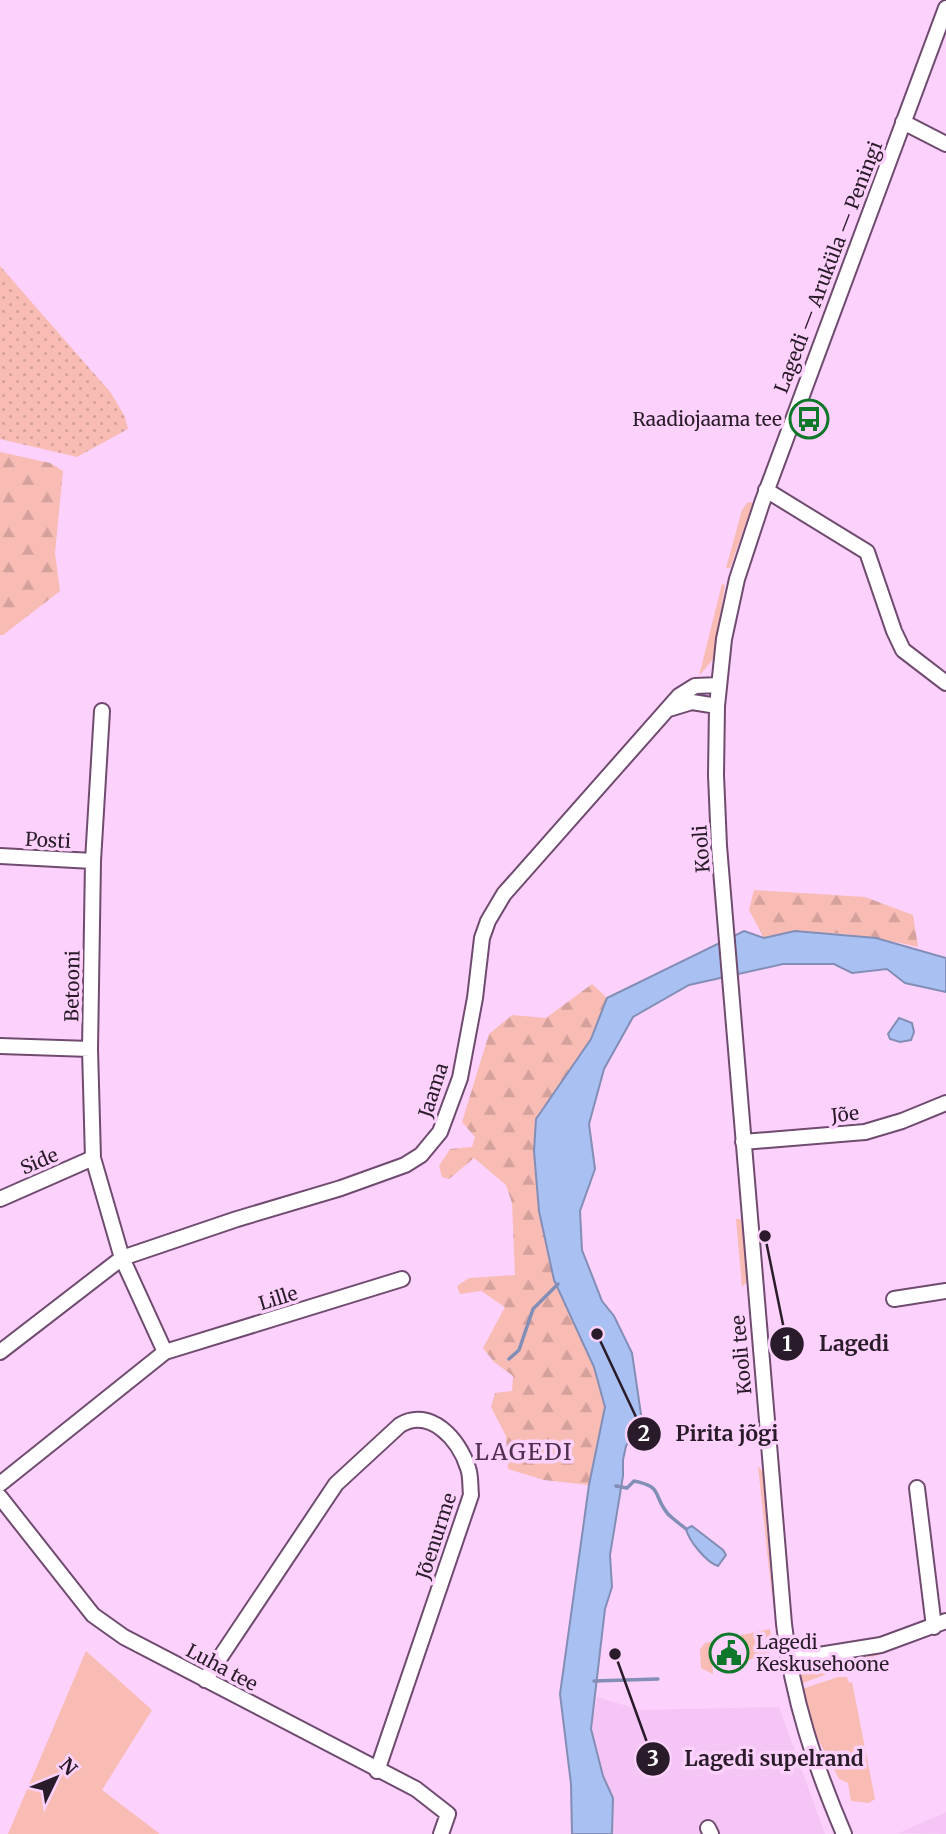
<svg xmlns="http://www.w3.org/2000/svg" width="946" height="1834" font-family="Merriweather,serif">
  <defs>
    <pattern id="forest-firs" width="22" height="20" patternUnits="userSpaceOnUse" patternTransform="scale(1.75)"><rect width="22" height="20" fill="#f8bcb5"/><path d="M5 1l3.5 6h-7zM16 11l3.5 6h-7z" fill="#d5a19c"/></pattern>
    <pattern id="garden-dots" width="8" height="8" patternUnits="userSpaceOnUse" patternTransform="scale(1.75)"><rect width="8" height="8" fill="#f8bcb5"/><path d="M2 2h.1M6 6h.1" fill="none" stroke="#d5a19c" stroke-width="1.8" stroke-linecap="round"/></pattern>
  </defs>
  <rect width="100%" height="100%" fill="#fcd1fb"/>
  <path fill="#f5c5f5" d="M597,1697L640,1710L779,1707L825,1834H612L613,1798L603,1776L591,1729Z
    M946,1812V1834L899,1833Z"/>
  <path fill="#f8bcb5" d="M748,502L753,503L730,568H726L742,510Z
    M722,584L725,585L713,659L699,676Z
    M736,1219H741L743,1226L747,1282L742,1287Z
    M758,1466L763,1472L773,1607Z
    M946,1627V1630L800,1684L801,1673L807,1667L874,1653Z
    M770,1629L771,1638L755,1640L756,1652L772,1651L747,1661L745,1641L711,1644L713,1674L701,1668L700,1649L705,1643Z
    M86,1651L152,1710L102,1790L160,1834H8Z
    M838,1677H847L849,1683L852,1682L875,1799L869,1803L851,1801L848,1783L839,1779L812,1728L802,1689Z"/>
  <path fill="url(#forest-firs)" d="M0,452L50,463L63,471L55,553L60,591L3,635H0Z
    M754,890L865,897L913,915L918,947C866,935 816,927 764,938L749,910Z
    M592,984L607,998L591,1039L555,1094L554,1280L594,1367L605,1407L589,1485L544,1480L508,1469L506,1436L491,1407L495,1393L512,1391L513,1376L494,1362L483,1348L505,1307L481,1291L460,1294L457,1286L469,1278L515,1275L512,1203L506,1185L474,1158L449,1179L442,1177L439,1166L450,1149L472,1147L475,1137L462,1122L489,1034L512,1015L546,1018Z"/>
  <path fill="url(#garden-dots)" d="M0,266L111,393L125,417L128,429L77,457L0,439Z"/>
  <path fill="#a9c0f2" stroke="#838eb6" stroke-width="2" d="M744,931L764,938L795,931L876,938L946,958V992L905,983L887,969L852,973L834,964H783L689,985L633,1017L604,1069L589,1124L595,1169L580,1211L582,1250L602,1301L614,1316L632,1353L642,1421L626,1446L623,1460V1476L610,1555L612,1587L605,1609L591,1729L603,1776L613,1798L612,1834H572L571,1784L560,1694L589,1485L605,1407L594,1367L554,1280L539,1211L534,1151L536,1119L591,1039L607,998Z
    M899,1018L912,1023L914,1032L911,1040L900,1042L890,1039L888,1034Z
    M692,1526L723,1550L726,1555L718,1566C706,1562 689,1541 686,1529Z"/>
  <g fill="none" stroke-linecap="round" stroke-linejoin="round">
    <path stroke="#838eb6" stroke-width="3.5" d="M509,1359L519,1350L533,1309L558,1284
      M616,1486L627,1488L634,1481C664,1487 652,1495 668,1514C673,1519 680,1524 686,1529
      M594,1681L658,1679"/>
    <defs>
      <path id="minor" d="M903,122L946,144
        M766,490L867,552L894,631L903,650L946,683
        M669,709L692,702L717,706
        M102,711L93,861L90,1049L93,1158L122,1258L165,1352
        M0,856L93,861
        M0,1046L90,1049
        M743,1142L865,1132L902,1121L946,1103
        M0,1199L93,1158
        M894,1299L946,1291
        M0,1352L122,1258L237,1219L341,1188L405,1165L421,1155L440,1132L460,1078L475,998L482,938L488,921L504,894L679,696L695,686L719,685
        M0,1484L165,1352L402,1279
        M917,1488L934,1627
        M0,1497L93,1615L124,1637L416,1789L448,1814L441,1834
        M788,1660L881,1645L946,1621
        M205,1680L336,1484L400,1425C430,1407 459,1439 468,1468C471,1476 470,1486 471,1495L377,1771
        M708,1828L711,1834
        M844,1834C815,1766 792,1698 784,1624L719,846L716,775L717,706L724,639L737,579L762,503L946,8"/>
    </defs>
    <use href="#minor" stroke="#6f4b70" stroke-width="18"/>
    <use href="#minor" stroke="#fff" stroke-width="14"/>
  </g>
  <defs>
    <symbol id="bus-ring" viewBox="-11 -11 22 22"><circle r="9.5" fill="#fcd1fb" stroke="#0f7729" stroke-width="1.5"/><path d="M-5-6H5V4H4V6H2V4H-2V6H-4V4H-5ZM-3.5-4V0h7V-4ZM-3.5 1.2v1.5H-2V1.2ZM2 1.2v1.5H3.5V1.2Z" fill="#0f7729"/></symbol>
    <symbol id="civic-ring" viewBox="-11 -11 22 22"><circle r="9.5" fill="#fcd1fb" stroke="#0f7729" stroke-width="1.5"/><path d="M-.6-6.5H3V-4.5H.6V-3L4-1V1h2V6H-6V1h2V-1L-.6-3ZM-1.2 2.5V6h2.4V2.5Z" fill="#0f7729"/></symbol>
  </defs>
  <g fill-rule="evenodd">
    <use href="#bus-ring" x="787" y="397" width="44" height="44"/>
    <use href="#civic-ring" x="707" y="1631" width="44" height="44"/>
  </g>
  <g text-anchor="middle" stroke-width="7" stroke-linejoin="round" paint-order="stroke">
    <g font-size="19" fill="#2a1b2a" stroke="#fcd1fb">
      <text transform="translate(828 267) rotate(-69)" y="7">Lagedi — Aruküla — Peningi</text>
      <text transform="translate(48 840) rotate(3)" y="7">Posti</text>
      <text transform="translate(701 849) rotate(-94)" y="7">Kooli</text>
      <text transform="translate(72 986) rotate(-89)" y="7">Betooni</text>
      <text transform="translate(433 1090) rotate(-72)" y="7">Jaama</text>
      <text transform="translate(845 1114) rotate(-6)" y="7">Jõe</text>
      <text transform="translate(39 1161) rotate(-23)" y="7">Side</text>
      <text transform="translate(278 1298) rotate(-17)" y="7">Lille</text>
      <text transform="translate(741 1355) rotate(-95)" y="7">Kooli tee</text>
      <text transform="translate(436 1536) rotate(-72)" y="7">Jõenurme</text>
      <text transform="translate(222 1667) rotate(28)" y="7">Luha tee</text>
    </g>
    <g font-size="19" fill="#2a1b2a" stroke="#fcd1fb" text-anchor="end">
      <text x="782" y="426">Raadiojaama tee</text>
      <text x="756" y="1649" text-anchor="start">Lagedi<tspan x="756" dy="22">Keskusehoone</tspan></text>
    </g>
    <g font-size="23" letter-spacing="2" fill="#502e50" stroke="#fcd1fb">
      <text x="524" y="1460">LAGEDI</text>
    </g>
  </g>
  <path fill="none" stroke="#2a1b2a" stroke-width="2.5" d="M765 1236L787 1344M597 1334L644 1434M615 1654L653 1759"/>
  <g fill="#2a1b2a" stroke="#fcd1fb" stroke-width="2.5">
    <circle cx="765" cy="1236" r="7"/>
    <circle cx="597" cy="1334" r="7"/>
    <circle cx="615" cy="1654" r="7"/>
    <circle cx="787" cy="1344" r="18"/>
    <circle cx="644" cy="1434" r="18"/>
    <circle cx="653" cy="1759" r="18"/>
  </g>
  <g font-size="21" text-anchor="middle" font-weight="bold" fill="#fff">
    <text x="787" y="1351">1</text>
    <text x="644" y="1441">2</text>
    <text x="653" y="1766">3</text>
  </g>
  <g font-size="21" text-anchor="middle" font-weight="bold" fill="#2a1b2a" stroke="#fcd1fb" stroke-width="7" stroke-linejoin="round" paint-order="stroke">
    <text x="854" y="1351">Lagedi</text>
    <text x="727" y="1441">Pirita jõgi</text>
    <text x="774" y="1766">Lagedi supelrand</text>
  </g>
  <g transform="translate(56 1778) rotate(47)" stroke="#fcd1fb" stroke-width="5" paint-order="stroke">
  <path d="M0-5L12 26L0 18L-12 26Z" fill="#2a1b2a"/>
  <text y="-10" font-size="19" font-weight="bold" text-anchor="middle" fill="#2a1b2a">N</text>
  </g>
</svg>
